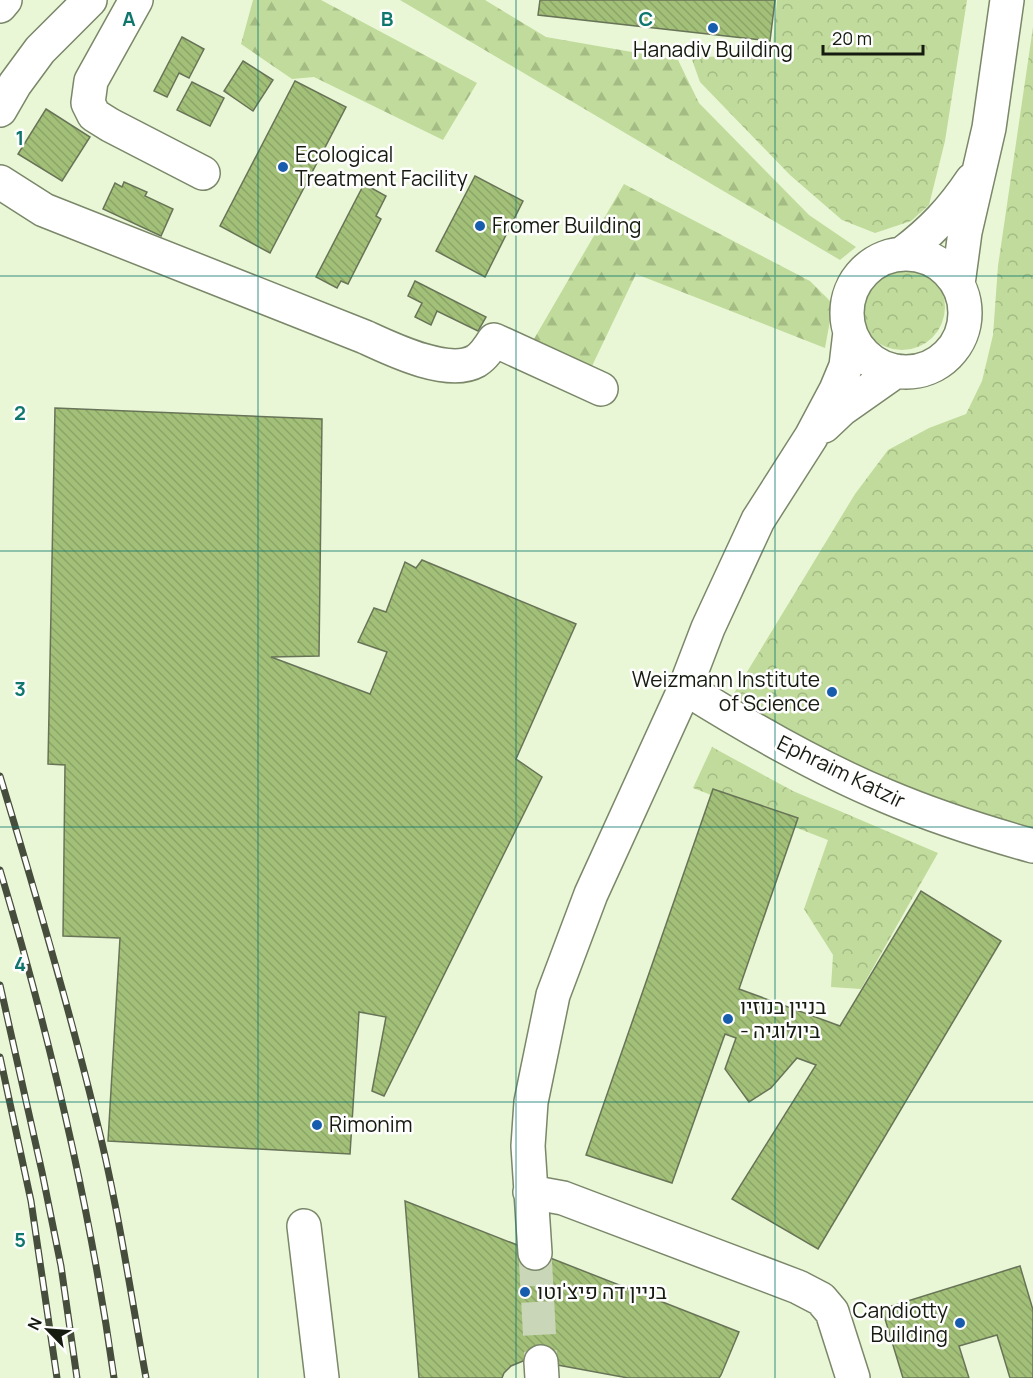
<svg xmlns="http://www.w3.org/2000/svg" width="1033" height="1378" font-family="Manrope,Heebo,sans-serif">
  <defs>
    <pattern id="forest-firs" width="22" height="20" patternUnits="userSpaceOnUse" patternTransform="scale(1.5)"><rect width="22" height="20" fill="#c0db9b"/><path d="M5 1l3.5 6h-7zM16 11l3.5 6h-7z" fill="#a4bb84"/></pattern>
    <pattern id="park-crowns" width="20" height="18" patternUnits="userSpaceOnUse" patternTransform="scale(1.5)"><rect width="20" height="18" fill="#c0db9b"/><path d="M2 6a3 3 0 1 1 6 0M12 15a3 3 0 1 1 6 0" fill="none" stroke="#a4bb84"/></pattern>
    <pattern id="building-back-hatch" width="6" height="6" patternUnits="userSpaceOnUse" patternTransform="scale(1.5)"><rect width="6" height="6" fill="#a3c078"/><path d="M-1 5l2 2M0 0l6 6M5-1l2 2" fill="none" stroke="#8ca467"/></pattern>
  </defs>
  <rect width="100%" height="100%" fill="#e9f7d6"/>
  <path fill="url(#forest-firs)" d="M253,0H321L477,83L443,140L314,77L292,79L241,44Z
    M400,0H485L546,37L678,60L699,103L809,215L856,247L840,260Z
    M624,184L810,281L833,304L825,348L636,274L592,366L534,339Z"/>
  <path fill="url(#park-crowns)" d="M777,0H967L945,141L929,205L911,221L875,233L842,220L790,175L700,82L691,57L772,56Z
    M1033,27V828L977,812L863,771L763,716L733,695L855,494L888,450L929,428L966,414L982,381L993,335L998,266Z
    M859 307a43 43 0 1 1 86 0a43 43 0 1 1-86 0Z
    M712,747L793,791L938,853L861,989L831,987L833,955L804,909L828,840L693,788Z"/>
  <path fill="url(#building-back-hatch)" stroke="#687457" stroke-width="1.5" d="M540,0H775L770,41L538,15Z
    M182,37L204,49L189,78L179,73L167,97L154,91Z
    M243,61L273,80L253,111L224,91Z
    M295,81L346,107L270,253L220,226Z
    M192,82L224,98L210,126L177,110Z
    M46,109L90,137L62,181L18,154Z
    M475,176L523,201L485,277L436,251Z
    M124,182L147,192L145,196L173,209L161,236L103,209L115,183L122,187Z
    M364,184L386,196L376,216L381,219L348,284L341,281L337,288L316,277Z
    M415,281L486,317L478,331L437,311L431,325L415,317L422,303L408,296Z
    M55,408L322,419L319,656L271,657L370,694L387,652L358,642L374,608L386,612L405,562L416,568L422,560L576,624L516,759L542,777L384,1096L372,1091L386,1017L359,1012L350,1154L108,1141L120,938L63,936L65,765L48,764Z
    M713,789L798,818L739,989L840,1026L921,891L1001,941L818,1249L732,1199L816,1065L797,1058L771,1088L749,1102L725,1069L736,1038L725,1034L672,1183L586,1155Z
    M405,1201L739,1332L721,1375L719,1378H628L541,1362L523,1361L511,1366L504,1373L502,1378H419Z
    M1020,1266L1033,1310V1378H1010L997,1335L959,1346L969,1378H903L882,1309Z"/>
  <g fill="none" stroke-linecap="round" stroke-linejoin="round">
    <path stroke="#c9d6b8" stroke-width="33" stroke-dasharray="33 16" stroke-linecap="butt" d="M535,1253L541,1362"/>
    <defs>
      <path id="minor" d="M136,0L91,81L88,103L94,115L110,125L203,173
        M0,6L5,0
        M0,110L15,84L40,50L90,0
        M0,182L44,210L365,337C391,349 448,377 476,361C484,356 489,348 494,340L601,389
        M903,253C932,231 952,210 972,180
        M847 313a59 59 0 1 1 118 0a59 59 0 1 1-118 0Z
        M958,284L965,232L989,128L1007,0
        M850,332L846,366L836,390L811,437L758,520L708,628L685,688C749,728 816,767 886,796C933,816 983,832 1033,846
        M824,426L842,409L896,371
        M530,1192L563,1198L798,1287L821,1299L832,1312L853,1378
        M304,1226L322,1378
        M535,1253L528,1146L531,1102L553,995L591,894L685,688
        M541,1362L542,1378"/>
    </defs>
    <use href="#minor" stroke="#7a8769" stroke-width="36"/>
    <use href="#minor" stroke="#fff" stroke-width="33"/>
    <defs>
      <path id="rail" d="M0,776C34,888 67,1000 95,1114C117,1200 130,1290 146,1378
        M0,870C50,1037 90,1206 114,1378
        M0,985L42,1172L61,1266L77,1378
        M0,1057L31,1201L57,1378"/>
    </defs>
    <use href="#rail" stroke="#464d3d" stroke-width="7"/>
    <use href="#rail" stroke="#fefefe" stroke-width="4.5" stroke-dasharray="14" stroke-linecap="butt"/>
  </g>
  <path fill="none" stroke="#0f766e" stroke-width="1.5" stroke-opacity="0.55" d="M258,0V1378M516,0V1378M775,0V1378M0,276H1033M0,551H1033M0,827H1033M0,1102H1033"/>
  <g fill="#185dad" stroke="#fefefe" stroke-width="2">
    <circle cx="713" cy="28" r="6"/>
    <circle cx="283" cy="167" r="6"/>
    <circle cx="480" cy="226" r="6"/>
    <circle cx="832" cy="692" r="6"/>
    <circle cx="728" cy="1019" r="6"/>
    <circle cx="317" cy="1125" r="6"/>
    <circle cx="525" cy="1292" r="6"/>
    <circle cx="960" cy="1323" r="6"/>
  </g>
  <g text-anchor="middle" stroke-width="5" stroke-linejoin="round" paint-order="stroke">
    <g font-size="21" fill="#161b10" stroke="#fefefe" text-anchor="start">
      <text x="713" y="57" text-anchor="middle">Hanadiv Building</text>
      <text x="295" y="162">Ecological<tspan x="295" dy="24">Treatment Facility</tspan></text>
      <text x="492" y="233">Fromer Building</text>
      <text x="820" y="687" text-anchor="end">Weizmann Institute<tspan x="820" dy="24">of Science</tspan></text>
      <text x="740" y="1014">בניין בנוזיו<tspan x="740" dy="24">- ביולוגיה</tspan></text>
      <text x="329" y="1132">Rimonim</text>
      <text x="537" y="1299">בניין דה פיצ'וטו</text>
      <text x="948" y="1318" text-anchor="end">Candiotty<tspan x="948" dy="24">Building</tspan></text>
    </g>
    <g font-size="21" fill="#161b10" stroke="#fefefe">
      <text transform="translate(841 772) rotate(26)" y="7">Ephraim Katzir</text>
    </g>
  </g>
  <g font-size="20" text-anchor="middle" font-weight="bold" fill="#0f766e" stroke="#fefefe" stroke-width="5" stroke-linejoin="round" paint-order="stroke">
    <text x="129" y="26">A</text>
    <text x="387" y="26">B</text>
    <text x="646" y="26">C</text>
    <text x="20" y="145">1</text>
    <text x="20" y="420">2</text>
    <text x="20" y="696">3</text>
    <text x="20" y="971">4</text>
    <text x="20" y="1247">5</text>
  </g>
  <g transform="translate(48 1330) rotate(295)" stroke="#fefefe" stroke-width="4.5" paint-order="stroke">
  <path d="M0-4.5L10 22L0 15L-10 22Z" fill="#161b10"/>
  <text y="-9" font-size="16" font-weight="bold" text-anchor="middle" fill="#161b10">N</text>
  </g>
  <path d="M823 45v9h100v-9" fill="none" stroke="#161b10" stroke-width="3"/>
  <text x="832" y="45" font-size="18" fill="#161b10" stroke="#fefefe" stroke-width="4.5" paint-order="stroke">20 m</text>
</svg>
